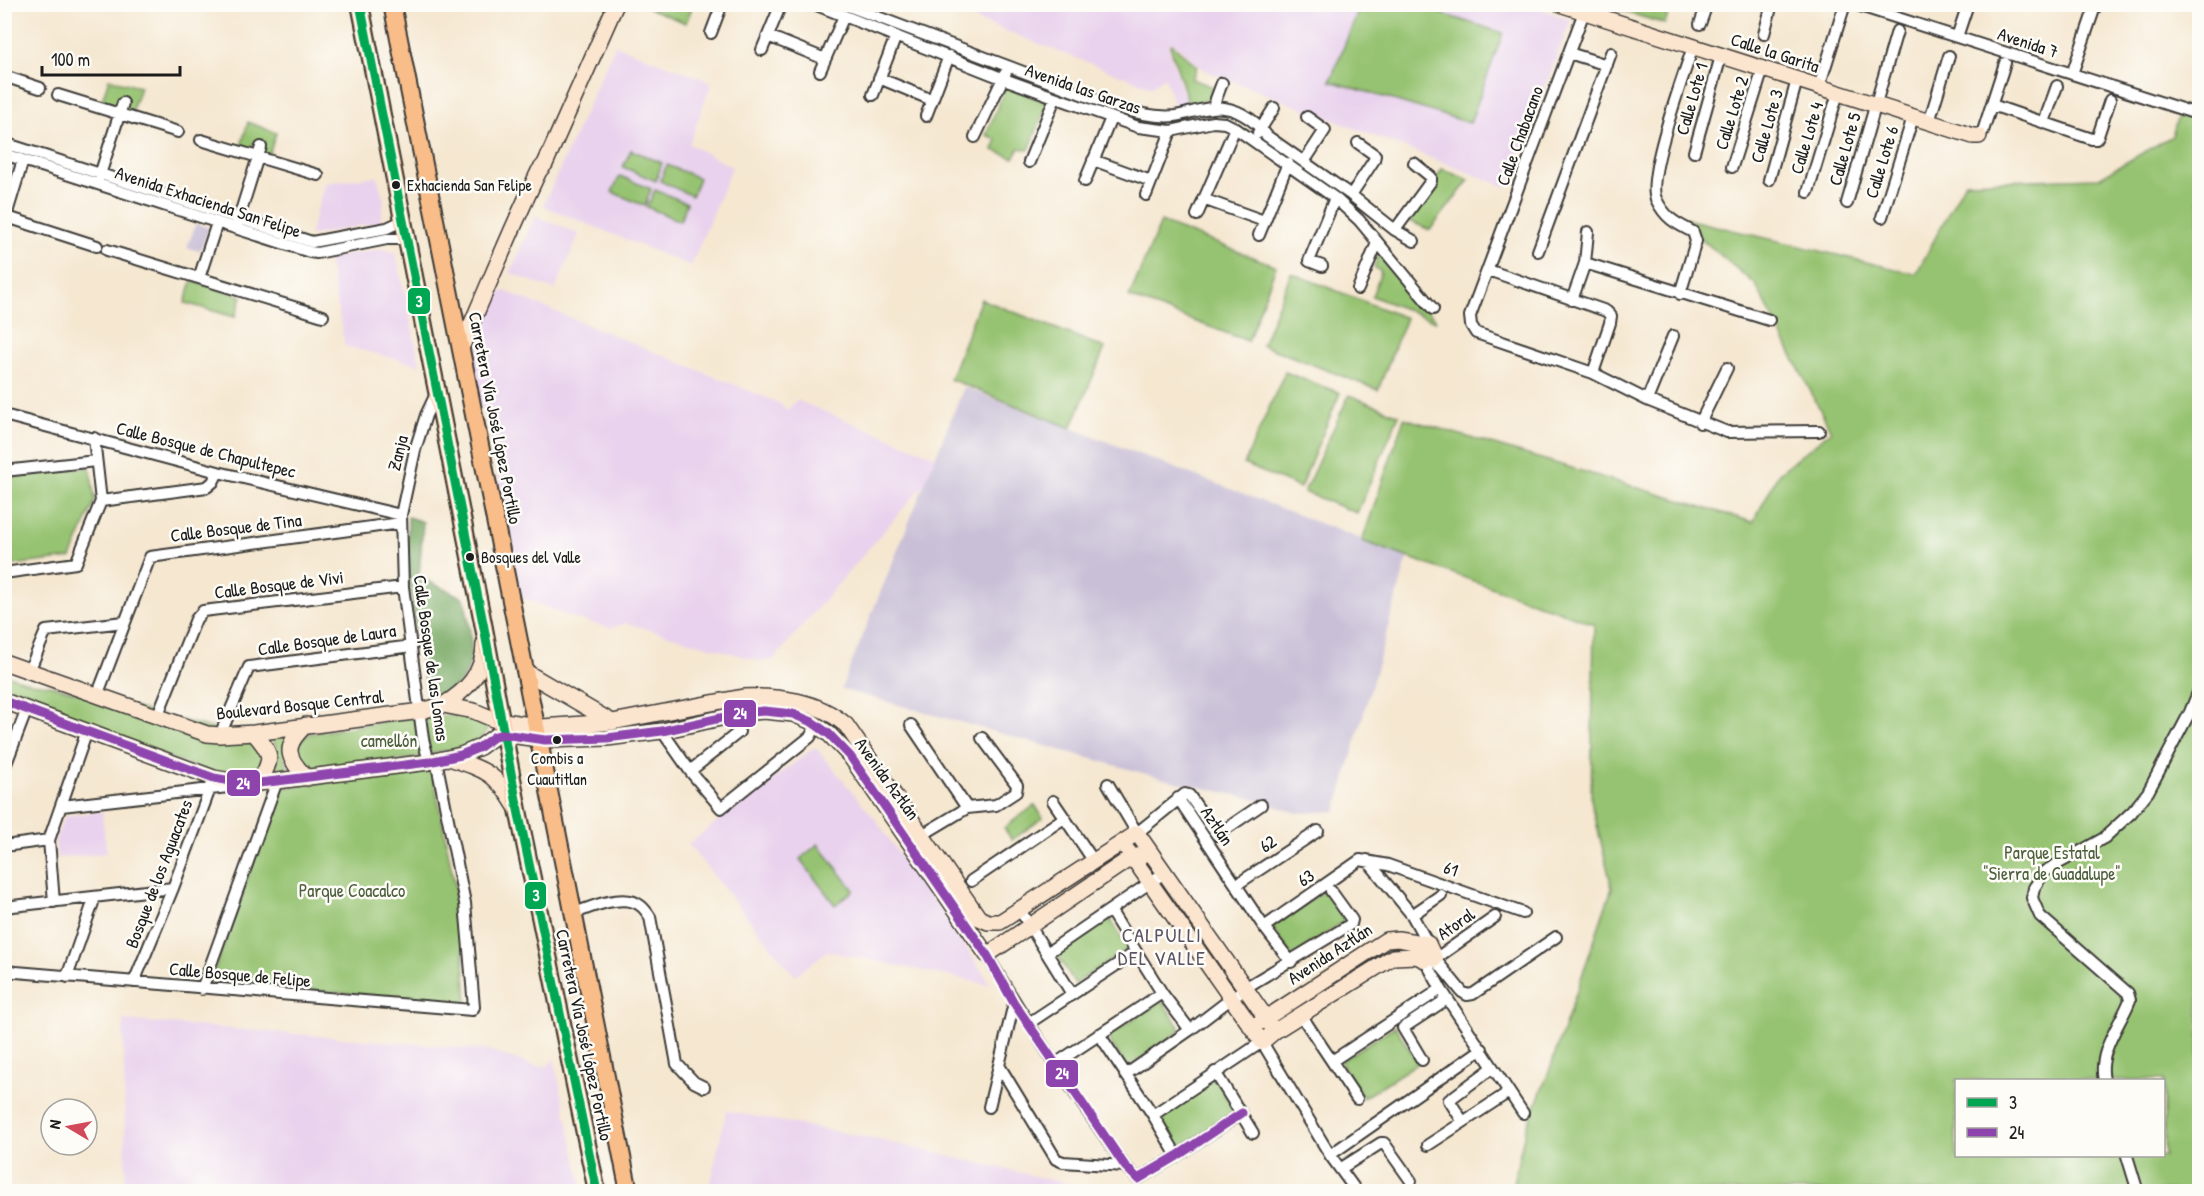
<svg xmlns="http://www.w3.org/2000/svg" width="2204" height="1196" font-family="'Patrick Hand',sans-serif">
  <rect width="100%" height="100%" fill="#fdfcf7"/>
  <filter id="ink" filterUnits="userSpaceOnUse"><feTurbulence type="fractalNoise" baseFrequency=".0167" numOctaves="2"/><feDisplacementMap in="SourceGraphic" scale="12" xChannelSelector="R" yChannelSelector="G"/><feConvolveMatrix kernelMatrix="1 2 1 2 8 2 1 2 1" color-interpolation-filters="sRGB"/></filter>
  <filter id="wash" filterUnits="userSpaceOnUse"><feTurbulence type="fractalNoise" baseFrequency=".008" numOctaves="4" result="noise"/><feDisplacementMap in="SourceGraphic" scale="24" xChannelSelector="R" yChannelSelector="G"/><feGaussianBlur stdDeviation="1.35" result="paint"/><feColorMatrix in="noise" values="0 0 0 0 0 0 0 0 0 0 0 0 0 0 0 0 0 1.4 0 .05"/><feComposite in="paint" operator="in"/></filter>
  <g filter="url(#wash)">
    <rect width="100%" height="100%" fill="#f5e7d0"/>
    <path fill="#e9d2ed" d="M1527,4L1571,20L1506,187L1204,70L1173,42L1168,46L1187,105L1175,109L1165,77L1151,87L938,5Z
      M615,45L712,82L689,144L732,167L691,266L543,206Z
      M377,176L384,201L380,222L309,236L325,183Z
      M535,216L579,234L555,290L510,273Z
      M382,249L396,253L420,365L345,346L328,258Z
      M505,291L779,403L788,410L796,400L937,457L927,481L773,660L759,661L626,623L611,628L573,618L519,596L505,534L507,525L485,412L476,401L472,365L496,295Z
      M815,747L876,820L918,882L921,880L991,985L827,951L795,976L688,844Z
      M104,811L102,815L107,853L57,858L55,840L65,816Z
      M123,1020L488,1050L537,1067L548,1066L554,1059L583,1191H126Z
      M726,1111L880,1140L1098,1191H709Z"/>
    <path fill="#c9bfd7" d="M5,160L17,165L8,188L5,187Z
      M196,223L209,228L200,251L187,248Z
      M964,387L1408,557L1336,811L1297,813L1254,799L1168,780L841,689Z"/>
    <path fill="#96c371" stroke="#597046" stroke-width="1.5" fill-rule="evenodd" d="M1361,4L1414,5L1503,33L1470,123L1330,81Z
      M649,5V4L693,5L686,23L648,8Z
      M1603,5H1671L1665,24Z
      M1172,44L1197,66L1192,79L1213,87L1208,100L1189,105L1170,46Z
      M109,79L140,87L132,111L101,103Z
      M1006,87L1048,102L1029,150L1019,148L1014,158L993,150L997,139L986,135Z
      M2199,101V1191H1511L1525,1132L1551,1066L1612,888L1591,800L1594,624L1362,541L1404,418L1753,522L1779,473L1831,431L1756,285L1674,216L1916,274L1965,182L2099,178L2172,136L2180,108ZM1956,1080H2164V1156H1956Z
      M248,122L276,133L269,155L263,152V144L254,142L251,149L241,146Z
      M631,150L662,163L656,181L623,167Z
      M667,165L699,178L692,196L660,181Z
      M1442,169L1469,180L1430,230L1409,221Z
      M620,176L651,189L645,206L612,192Z
      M655,190L687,203L680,221L647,207Z
      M1161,222L1276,266L1248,341L1129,297Z
      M1379,253L1436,320L1435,321L1372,296L1381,272L1374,267Z
      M1291,273L1406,318L1378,390L1262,345Z
      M192,281L242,296L235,317L185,303Z
      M981,299L1105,348L1071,428L950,379Z
      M1285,372L1340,393L1300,488L1244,464Z
      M1349,395L1399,415L1357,513L1304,492Z
      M90,467L95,501L71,558L5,566V478Z
      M4,674L31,683L49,685L249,738L257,741L264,767L250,780L215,774L5,698Z
      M448,715L468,717L485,724L487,731C478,748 448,750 430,753L424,718Z
      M417,716L422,757L311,772L297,762V743L309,734Z
      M288,736L284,757L290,773L273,775C278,762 280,750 271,738Z
      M429,768L432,769L461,917L467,1003L210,982L280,788Z
      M1035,805L1043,818L1012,840L1004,828Z
      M818,844L854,890L835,905L800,859Z
      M1325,890L1346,920L1292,956L1272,927Z
      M1109,917L1128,949L1075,984L1056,953Z
      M1162,1000L1181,1030L1127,1068L1107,1037Z
      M1395,1026L1418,1063L1363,1098L1340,1061Z
      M1215,1077L1235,1111L1179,1148L1160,1117Z"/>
    <path fill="#78a963" stroke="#4a6240" stroke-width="1.5" d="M408,517L423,522L419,577L464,598C472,638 485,690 427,697L409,586L407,561Z"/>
  </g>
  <g filter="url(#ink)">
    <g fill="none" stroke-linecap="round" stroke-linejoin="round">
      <defs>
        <path id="street" d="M814,4L1004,79L1138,127L1171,131L1213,122L1225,123L1235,128L1335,198L1359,220L1433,309
          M843,4L1116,107C1135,113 1155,118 1175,116C1187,114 1199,109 1212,108C1233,105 1255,119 1267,136L1351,195L1395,230L1414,241
          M1854,4L2200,115
          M1584,12L1470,316L1471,325L1476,333L1593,373L1647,400L1727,432L1819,431
          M1700,24L1707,4
          M711,33L722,4
          M1764,34L1772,4
          M768,36L825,59
          M1957,37L1968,4
          M762,50L781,4
          M1569,53L1607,65
          M820,71L844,16
          M2072,74L2096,4
          M4,76L40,88
          M879,78L932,100
          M1819,87L1845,4
          M2199,91L2200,88
          M58,95L178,132
          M873,95L896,36
          M1992,105L2092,139H2096L2098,136L2110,100
          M1213,107L1222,83
          M926,116L949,56
          M1929,122L1949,56
          M2044,122L2057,86
          M1258,133L1274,108
          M1979,136L1983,131L2005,63
          M975,137L1006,72
          M201,140L318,175
          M4,143L312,242L387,228L402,221
          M1694,152L1721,56
          M4,154L310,252L317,253L387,239H406
          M1093,160L1151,181
          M1029,162L1055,98
          M1304,162L1325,130L1307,117
          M1732,167L1763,69
          M1769,180L1797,80
          M98,181L123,103
          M1085,181L1111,118
          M1808,192L1838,93
          M1146,195L1171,131
          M1351,195L1374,160L1375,155L1358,143
          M1203,199L1264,221
          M1847,203L1897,31
          M1197,215L1235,128
          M4,216L97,246
          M6,216L23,160
          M1882,217L1913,117
          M237,224L261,147
          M1395,230L1431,181V177L1414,163
          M1259,235L1288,163
          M107,250L323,316
          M1538,251L1611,53
          M1585,263L1769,320
          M1322,266L1309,261L1335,198
          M1488,270L1606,311L1611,316L1610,323L1593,373
          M199,278L217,223
          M1358,289L1377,243
          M1680,294L1696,241L1693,232C1675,223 1665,218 1656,199C1646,177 1684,74 1693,47
          M1572,300L1585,263L1588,232
          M1647,400L1673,336
          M4,415L218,472L401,515
          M1700,423L1727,368
          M4,471L96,461
          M101,501L207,487L213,482L218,472
          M4,573L76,563L101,501L94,438
          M29,671L46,631L124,622
          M97,696L150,557L401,523
          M157,717L196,619L203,611L403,587
          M911,725L967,808
          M662,731L690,771L721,808L810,737L817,725
          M220,735L249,667L412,646
          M429,762L423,739L403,587L401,515L415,450L426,415L436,394
          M4,769L27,709
          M690,771L739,732
          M1108,784L1137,833L1185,794L1189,795L1217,835L1261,805
          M1178,798L1264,927L1291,962
          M1053,801L1093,860
          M62,806L237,786
          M922,835L967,808L996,805L1016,792L1017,785L982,738
          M4,846L49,840
          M1367,860L1412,915L1428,944
          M971,881L1064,818
          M1236,885L1318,831
          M54,902L49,840L87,731
          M4,907L173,888
          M1020,910L1072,994
          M1110,910L1162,993L1190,1030
          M573,914C590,907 625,892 641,906C645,909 648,914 650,917L677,1064L694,1082L704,1087
          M1412,915L1441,895
          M1264,927L1360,860L1388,865L1523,913
          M1047,953L1164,873
          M987,955C1029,1028 1077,1097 1125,1166L1138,1179L1177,1156L1242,1113
          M1429,959L1425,960L1441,989L1523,1113
          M1435,959L1462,992L1467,995L1473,994L1556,937
          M1435,959L1495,917
          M4,971L472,1010L474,1007L465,903L436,760
          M67,977L95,897
          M134,982L173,888L214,778
          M202,989L277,781
          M1301,1015L1357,1099
          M1029,1023L1136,952
          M1099,1034L1153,1115L1177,1156
          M1422,1060L1403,1028L1447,999
          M1332,1061L1441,989
          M1055,1064L1162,993
          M1000,1067L1056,1159L1063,1162L1125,1166
          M1215,1072L1253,1133
          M1125,1075L1190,1030L1245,988L1351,924L1352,920L1331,891
          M2104,1080C2098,1055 2116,1030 2127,1007L2130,1000L2128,993L2040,916L2032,898L2034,888L2045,871L2104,838L2132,812L2148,792L2190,712L2200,688
          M989,1107L1014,1003
          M1153,1115L1262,1042L1330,1155L1357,1192
          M1463,1122L1449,1100L1492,1068
          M1428,1145L1509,1092
          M1330,1155L1482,1049
          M2127,1156L2138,1192
          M1340,1169L1381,1143H1384L1411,1181"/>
        <path id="secondary" d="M1560,4L1973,136H1979
          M461,348C487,289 511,229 539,171L545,164L616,4
          M4,662L207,734L220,735L254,733L421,711L443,705L474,711L493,719L542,727L612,722L743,697C780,696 817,700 846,725L979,918L988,922H1000L1137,833L1275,1031
          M526,672L612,722
          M4,701L214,778L249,784L277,781L429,762L461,755L480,747L495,736L503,734L545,740L607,738L662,731L743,713L764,711L793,714L812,722L829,734L850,756L987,955L1132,857L1151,853
          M443,705C466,691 484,673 484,644
          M306,725C283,746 286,757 307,778
          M254,733C273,755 273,759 258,783
          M449,758C486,770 496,773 516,807
          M1128,851L1262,1042L1275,1031L1393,957L1416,956L1425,960
          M1257,1024L1386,940L1398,939L1428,944L1435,959"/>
        <path id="primary" d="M360,4L484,628L518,810L597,1192
          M392,4L629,1192"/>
      </defs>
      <use href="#street" stroke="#3d3a37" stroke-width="14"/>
      <use href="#secondary" stroke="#3d3a37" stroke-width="18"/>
      <use href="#primary" stroke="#3d3a37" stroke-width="20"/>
      <use href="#street" stroke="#fff" stroke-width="10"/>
      <use href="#secondary" stroke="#fce5cf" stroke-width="15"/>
      <use href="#primary" stroke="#f8bd88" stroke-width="16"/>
      <defs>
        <path id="bus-1" d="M360,4L484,628L518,810L597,1192"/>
        <path id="bus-2" d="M4,701L214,778L249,784L277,781L429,762L461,755L480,747L495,736L503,734L545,740L607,738L662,731L743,713L764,711L793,714L812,722L829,734L850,756L987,955L1014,1003L1125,1166L1138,1179L1177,1156L1242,1113"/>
      </defs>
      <use href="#bus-1" stroke="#fdfcf7" stroke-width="14"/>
      <use href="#bus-2" stroke="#fdfcf7" stroke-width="14"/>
      <use href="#bus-1" stroke="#00a651" stroke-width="9"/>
      <use href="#bus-2" stroke="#8e44ad" stroke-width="9"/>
    </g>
  </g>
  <g fill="#1c1c1c" stroke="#fdfcf7" stroke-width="2">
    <circle cx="396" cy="185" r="5"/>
    <circle cx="470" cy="557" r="5"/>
    <circle cx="557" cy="740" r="5"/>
  </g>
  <g text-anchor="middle" stroke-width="5" stroke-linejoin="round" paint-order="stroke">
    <g font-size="16" fill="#1c1c1c" stroke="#fdfcf7" text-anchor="start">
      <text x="407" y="191">Exhacienda San Felipe</text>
      <text x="481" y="563">Bosques del Valle</text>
      <text x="557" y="764" text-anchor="middle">Combis a<tspan x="557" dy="21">Cuautitlan</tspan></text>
    </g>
    <g font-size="18" fill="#1c1c1c" stroke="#fdfcf7">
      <text transform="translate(2028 43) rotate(18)" y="6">Avenida 7</text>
      <text transform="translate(1775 53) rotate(18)" y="6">Calle la Garita</text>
      <text transform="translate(1083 89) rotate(19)" y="6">Avenida las Garzas</text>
      <text transform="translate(1692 99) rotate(-74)" y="6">Calle Lote 1</text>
      <text transform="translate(1732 113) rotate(-73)" y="6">Calle Lote 2</text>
      <text transform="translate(1767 126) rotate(-74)" y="6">Calle Lote 3</text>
      <text transform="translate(1520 136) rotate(-70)" y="6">Calle Chabacano</text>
      <text transform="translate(1807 138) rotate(-73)" y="6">Calle Lote 4</text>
      <text transform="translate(1845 149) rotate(-74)" y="6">Calle Lote 5</text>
      <text transform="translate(1882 162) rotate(-73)" y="6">Calle Lote 6</text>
      <text transform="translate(208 202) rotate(18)" y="6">Avenida Exhacienda San Felipe</text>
      <text transform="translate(495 418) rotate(79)" y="6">Carretera Vía José López Portillo</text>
      <text transform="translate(206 450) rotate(14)" y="6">Calle Bosque de Chapultepec</text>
      <text transform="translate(398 453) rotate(-76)" y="6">Zanja</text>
      <text transform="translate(236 528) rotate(-7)" y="6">Calle Bosque de Tina</text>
      <text transform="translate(279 585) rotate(-7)" y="6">Calle Bosque de Vivi</text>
      <text transform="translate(327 640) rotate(-8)" y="6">Calle Bosque de Laura</text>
      <text transform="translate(431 658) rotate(82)" y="6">Calle Bosque de las Lomas</text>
      <text transform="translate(300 705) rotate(-6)" y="6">Boulevard Bosque Central</text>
      <text transform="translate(887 779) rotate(54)" y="6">Avenida Aztlán</text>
      <text transform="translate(1217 826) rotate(56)" y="6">Aztlán</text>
      <text transform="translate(1268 844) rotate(-34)" y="6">62</text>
      <text transform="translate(1451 869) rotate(19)" y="6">61</text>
      <text transform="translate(159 874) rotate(-69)" y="6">Bosque de los Aguacates</text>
      <text transform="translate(1306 878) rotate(-34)" y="6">63</text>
      <text transform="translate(1456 924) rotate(-35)" y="6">Atoral</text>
      <text transform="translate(1330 954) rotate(-33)" y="6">Avenida Aztlán</text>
      <text transform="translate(240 975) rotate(5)" y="6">Calle Bosque de Felipe</text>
      <text transform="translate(584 1035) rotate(78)" y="6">Carretera Vía José López Portillo</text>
    </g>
    <g font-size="18" fill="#4d5f3e" stroke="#fdfcf7">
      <text x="389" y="747">camellón</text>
      <text x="2052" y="859">Parque Estatal<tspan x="2052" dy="21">"Sierra de Guadalupe"</tspan></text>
      <text x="352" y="897">Parque Coacalco</text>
    </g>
    <g font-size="20" letter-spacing="1.5" fill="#5a5364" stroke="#fdfcf7">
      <text x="1162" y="942">CALPULLI<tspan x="1162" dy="23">DEL VALLE</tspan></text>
    </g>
  </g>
  <g stroke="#fdfcf7" stroke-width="2">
    <rect x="407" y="287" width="24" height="28" rx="6" fill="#00a651"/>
    <rect x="723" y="699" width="34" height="29" rx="6" fill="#8e44ad"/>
    <rect x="226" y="769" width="35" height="28" rx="6" fill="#8e44ad"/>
    <rect x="524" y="881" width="23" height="29" rx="6" fill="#00a651"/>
    <rect x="1045" y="1059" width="34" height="29" rx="6" fill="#8e44ad"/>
  </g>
  <g font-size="16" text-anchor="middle" font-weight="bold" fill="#fff">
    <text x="419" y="307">3</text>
    <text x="740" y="719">24</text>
    <text x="243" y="789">24</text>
    <text x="536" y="901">3</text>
    <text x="1062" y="1079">24</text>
  </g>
  <rect width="2204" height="1196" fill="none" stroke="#fdfcf7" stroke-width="24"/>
  <rect x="1955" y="1079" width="210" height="78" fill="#fdfcf7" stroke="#a3a29f" stroke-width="1.5"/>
  <rect x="1967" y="1098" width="30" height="9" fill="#00a651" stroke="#a3a29f" stroke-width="1.5"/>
  <text x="2009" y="1109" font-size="18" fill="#1c1c1c">3</text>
  <rect x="1967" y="1128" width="30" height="9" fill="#8e44ad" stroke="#a3a29f" stroke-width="1.5"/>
  <text x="2009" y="1139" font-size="18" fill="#1c1c1c">24</text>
  <g transform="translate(69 1127) rotate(280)"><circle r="28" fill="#fdfcf7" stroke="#a3a29f" stroke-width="1.5"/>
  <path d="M0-4.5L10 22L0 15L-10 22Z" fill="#d1495b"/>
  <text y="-9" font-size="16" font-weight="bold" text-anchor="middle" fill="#1c1c1c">N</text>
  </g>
  <path d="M42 66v9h138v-9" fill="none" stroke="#1c1c1c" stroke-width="3"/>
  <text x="51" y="66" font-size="18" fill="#1c1c1c" stroke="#fdfcf7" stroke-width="4.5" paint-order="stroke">100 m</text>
</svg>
